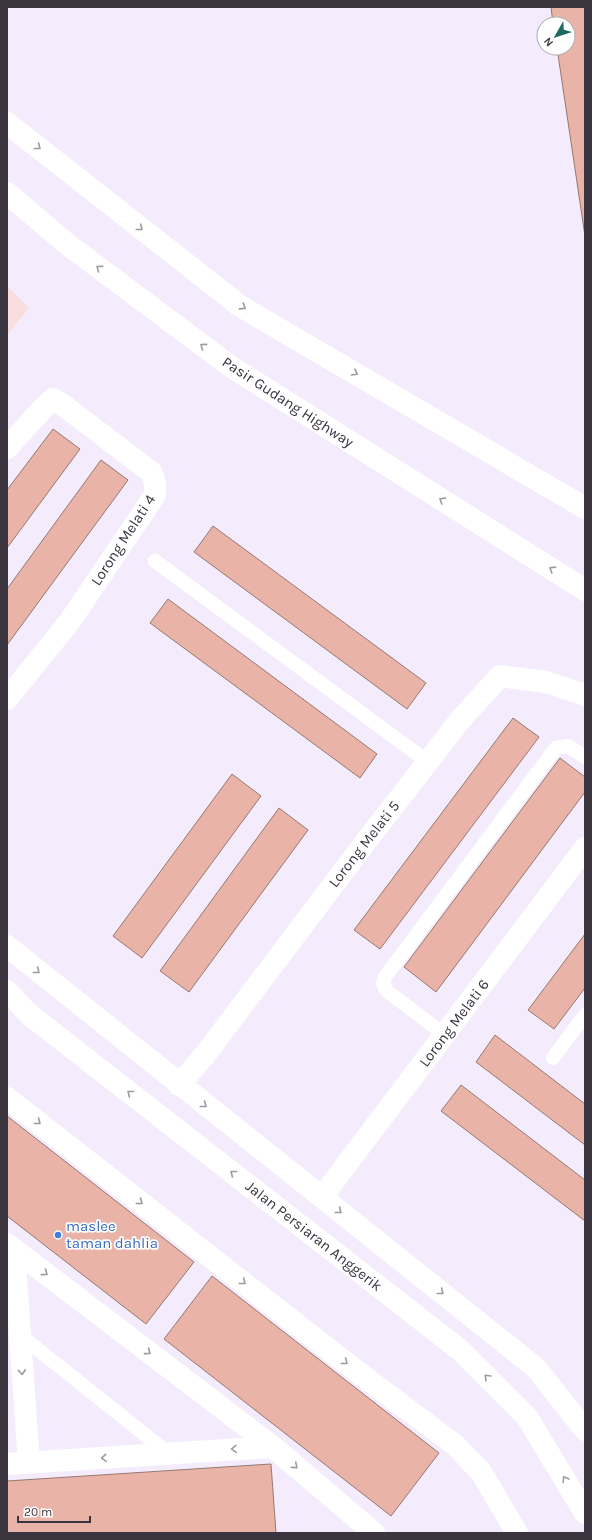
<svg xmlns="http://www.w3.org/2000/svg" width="592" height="1540" font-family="Karla,sans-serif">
  <rect width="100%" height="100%" fill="#f4ecfc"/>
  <path fill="#f9dede" d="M7,286L29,308L7,335Z"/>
  <path fill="#e9b4a7" stroke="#967871" d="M551,7H585V236L557,48H568V24H553Z
    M53,429L80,449L7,548V490Z
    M101,460L128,480L7,645V589Z
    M213,526L426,683L407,709L194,552Z
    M168,599L377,754L360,778L150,623Z
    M513,718L539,737L380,949L354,930Z
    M560,758L585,777V792L436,992L404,967Z
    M232,774L261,796L142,958L113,936Z
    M279,808L308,830L189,992L160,971Z
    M585,934V988L554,1029L528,1010Z
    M495,1035L585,1104V1145L476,1062Z
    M461,1085L585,1180V1221L441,1111Z
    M7,1116L194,1262L146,1324L7,1216Z
    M212,1276L439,1453L391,1516L164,1339Z
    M271,1464L276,1533H7V1481Z"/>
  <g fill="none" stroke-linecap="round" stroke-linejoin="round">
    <path stroke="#fff" stroke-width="14" d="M155,561L428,762
      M445,1035L387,991L383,984L385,977L552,753L556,748L568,746L585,757
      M553,1058L585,1015
      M20,1335L169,1454"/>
    <path stroke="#fff" stroke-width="22" d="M7,448L46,405L53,399L63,405L151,472C155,479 156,487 155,495L70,621L7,699
      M179,1085L204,1056L364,844L461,719L500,676L546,682L585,695
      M7,1098L359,1373L455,1445L481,1472L517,1533
      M322,1197L585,848
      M7,1244L273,1447L374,1533
      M14,1249L29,1463
      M7,1464L273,1447"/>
    <path stroke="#fff" stroke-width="22" d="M7,946L536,1368L585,1430
      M7,991L30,1015L460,1350L527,1417L585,1513"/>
    <path stroke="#fff" stroke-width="22" d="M7,123L240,306L585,508
      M7,193L67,244L230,366L585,590"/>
  </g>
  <defs><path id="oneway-chevron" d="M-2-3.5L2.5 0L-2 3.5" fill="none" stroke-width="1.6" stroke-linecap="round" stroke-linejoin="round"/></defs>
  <g stroke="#9c9a9f">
    <use href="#oneway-chevron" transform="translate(38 147) rotate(38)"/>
    <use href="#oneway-chevron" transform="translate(140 228) rotate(38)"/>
    <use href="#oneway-chevron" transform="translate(99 268) rotate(-143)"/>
    <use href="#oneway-chevron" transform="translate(243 307) rotate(33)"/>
    <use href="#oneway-chevron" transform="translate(203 346) rotate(-143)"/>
    <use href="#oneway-chevron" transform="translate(355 373) rotate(30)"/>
    <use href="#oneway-chevron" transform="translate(442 500) rotate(-148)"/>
    <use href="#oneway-chevron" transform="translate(552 569) rotate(-148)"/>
    <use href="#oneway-chevron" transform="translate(37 971) rotate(39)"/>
    <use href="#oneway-chevron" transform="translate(130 1093) rotate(-142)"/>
    <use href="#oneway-chevron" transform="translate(204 1105) rotate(38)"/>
    <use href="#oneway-chevron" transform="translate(38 1122) rotate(38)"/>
    <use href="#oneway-chevron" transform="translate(233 1173) rotate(-142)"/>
    <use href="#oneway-chevron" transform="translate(140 1202) rotate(38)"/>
    <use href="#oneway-chevron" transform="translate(339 1211) rotate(39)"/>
    <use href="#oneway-chevron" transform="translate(45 1273) rotate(37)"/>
    <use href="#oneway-chevron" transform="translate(243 1282) rotate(38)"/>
    <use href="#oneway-chevron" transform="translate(441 1292) rotate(39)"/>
    <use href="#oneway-chevron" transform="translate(148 1352) rotate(37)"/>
    <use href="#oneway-chevron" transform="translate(345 1362) rotate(38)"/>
    <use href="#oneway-chevron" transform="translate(22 1372) rotate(86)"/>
    <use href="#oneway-chevron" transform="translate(487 1377) rotate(-135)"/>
    <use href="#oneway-chevron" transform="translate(234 1449) rotate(176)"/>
    <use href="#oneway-chevron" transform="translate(104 1458) rotate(176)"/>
    <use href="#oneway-chevron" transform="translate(295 1466) rotate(41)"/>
    <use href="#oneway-chevron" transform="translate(565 1479) rotate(-121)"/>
  </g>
  <circle fill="#3f7fe0" stroke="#fff" stroke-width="1.5" cx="58" cy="1235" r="4"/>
  <g text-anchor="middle" stroke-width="3.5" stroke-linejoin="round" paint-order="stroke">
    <g font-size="15" fill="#3a353f" stroke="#fff">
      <text transform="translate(288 402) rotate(33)" y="5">Pasir Gudang Highway</text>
      <text transform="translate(123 540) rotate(-57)" y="5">Lorong Melati 4</text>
      <text transform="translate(364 844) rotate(-52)" y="5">Lorong Melati 5</text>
      <text transform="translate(454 1023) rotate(-53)" y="5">Lorong Melati 6</text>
      <text transform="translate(314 1236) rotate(38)" y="5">Jalan Persiaran Anggerik</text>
    </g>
    <g font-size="15" fill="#366cbe" stroke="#fff" text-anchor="start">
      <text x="66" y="1231">maslee<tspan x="66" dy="17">taman dahlia</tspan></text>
    </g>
  </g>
  <rect width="592" height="1540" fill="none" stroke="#3a353f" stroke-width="16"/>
  <g transform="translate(556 36) rotate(231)"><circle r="19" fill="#ffffff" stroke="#b0aeb2"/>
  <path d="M0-3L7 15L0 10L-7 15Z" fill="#1d6863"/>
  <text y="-6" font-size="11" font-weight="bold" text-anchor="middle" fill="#3a353f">N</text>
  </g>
  <path d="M18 1516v6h72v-6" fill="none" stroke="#3a353f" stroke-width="2"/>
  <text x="24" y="1516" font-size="12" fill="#3a353f" stroke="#ffffff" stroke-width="3" paint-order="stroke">20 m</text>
</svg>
